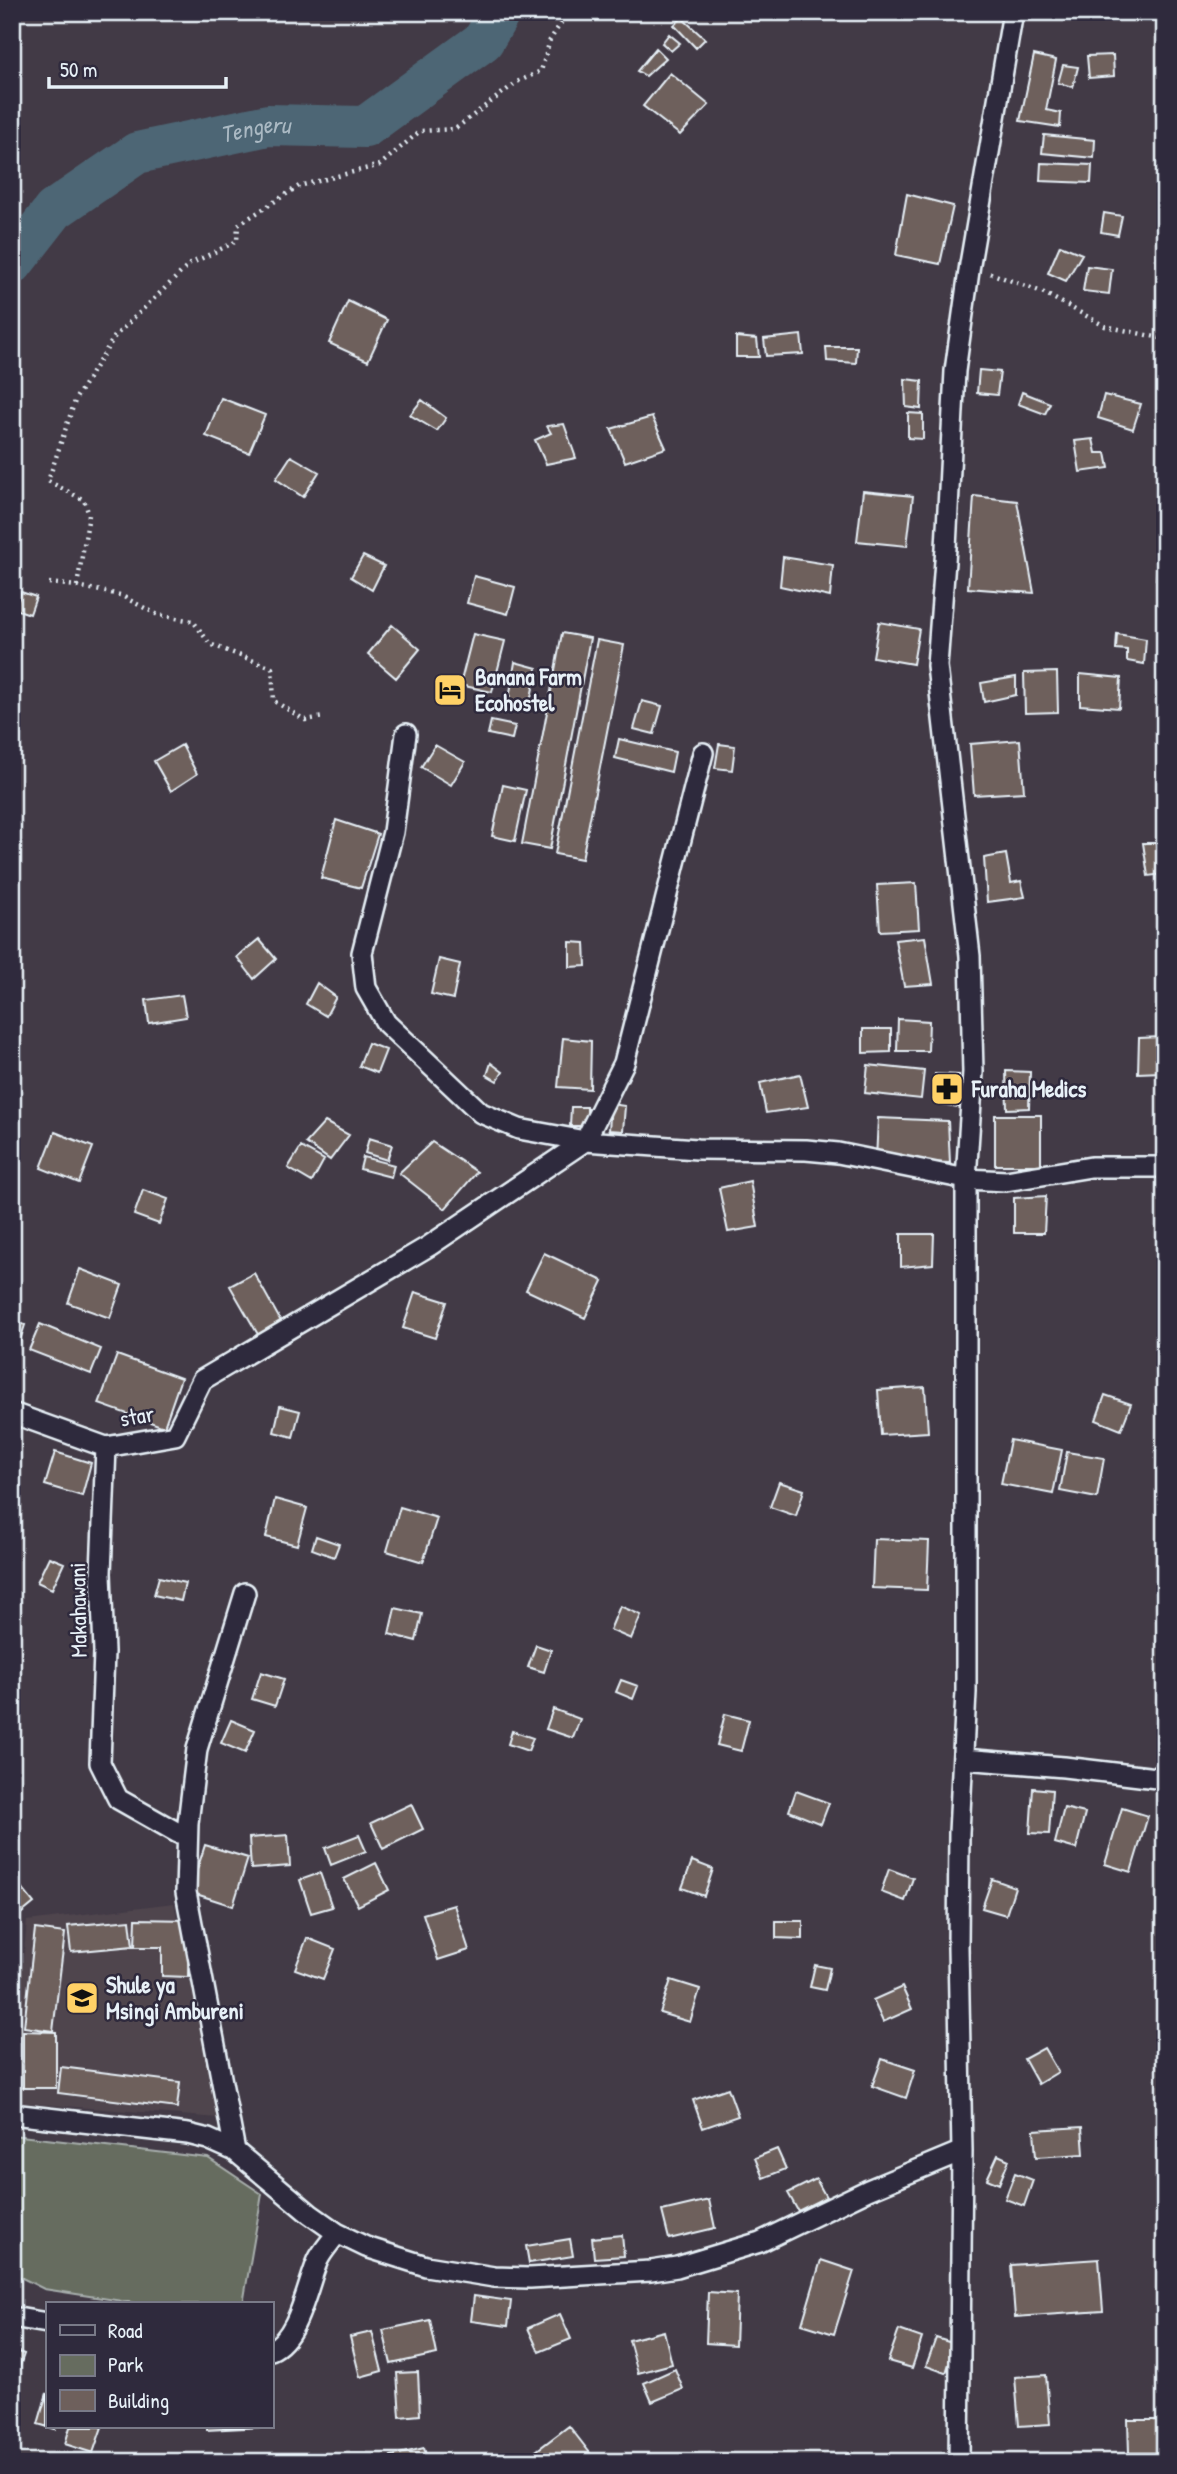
<svg xmlns="http://www.w3.org/2000/svg" width="1177" height="2474" font-family="'Patrick Hand',sans-serif">
  <rect width="100%" height="100%" fill="#423a46"/>
  <filter id="ink" filterUnits="userSpaceOnUse"><feTurbulence type="fractalNoise" baseFrequency=".0143" numOctaves="2"/><feDisplacementMap in="SourceGraphic" scale="14" xChannelSelector="R" yChannelSelector="G"/><feConvolveMatrix kernelMatrix="1 2 1 2 8 2 1 2 1" color-interpolation-filters="sRGB"/></filter>
  <g filter="url(#ink)">
    <path fill="#4f454d" d="M174,1903L219,2118L12,2102V2077L27,1921Z"/>
    <path fill="#666c5f" stroke="#a7aeac" stroke-width="2" d="M12,2135L208,2158L262,2194L243,2304H141L44,2289L12,2273Z"/>
    <g fill="none" stroke-linecap="round" stroke-linejoin="round">
      <path stroke="#4d6674" stroke-width="42" id="s1" d="M12,264L54,210L137,153L268,125L365,127L483,41L500,12"/>
    </g>
    <path fill="#6e605c" stroke="#e8f1f8" stroke-width="2" d="M682,18L705,39L696,48L674,25Z
      M669,34L680,43L671,51L662,43Z
      M656,48L666,58L646,76L637,71Z
      M1034,55L1056,60L1046,110L1061,113L1060,127L1020,121Z
      M1113,55L1114,76L1089,78L1087,56Z
      M1063,65L1078,67L1073,87L1058,83Z
      M670,73L709,105L680,135L643,106Z
      M1044,135L1095,140L1094,158L1042,153Z
      M1041,163L1092,165L1091,183L1040,181Z
      M907,194L953,206L940,264L896,255Z
      M1104,213L1122,216L1118,235L1101,232Z
      M1060,245L1082,254L1066,281L1048,273Z
      M1087,266L1112,269L1109,294L1083,291Z
      M348,301L387,320L368,361L329,343Z
      M801,335L803,354L766,356L764,339Z
      M736,337L757,339L759,357H736Z
      M826,347H857L856,363L827,361Z
      M979,370L1000,372L997,395L977,393Z
      M905,379L922,381L921,409L906,407Z
      M1022,392L1050,403L1045,414L1018,404Z
      M1104,395L1141,404L1133,429L1098,418Z
      M221,398L265,415L249,453L206,436Z
      M422,400L446,418L437,431L410,415Z
      M908,413L923,414V439L908,438Z
      M652,417L666,448L625,462L611,429Z
      M564,424L576,458L546,464L535,440L551,433L547,426Z
      M1093,439L1096,453H1106L1109,468L1080,472L1075,441Z
      M291,456L319,472L303,497L276,479Z
      M863,491L913,496L907,546L857,541Z
      M974,496L1017,501L1034,593L968,588Z
      M363,556L384,566L372,590L351,577Z
      M783,557L833,565L830,597L780,586Z
      M1158,558H1165V580L1156,579Z
      M474,576L515,587L508,614L467,603Z
      M21,592L36,597L30,614L15,609Z
      M879,622L919,629L913,664L873,657Z
      M392,625L420,649L396,678L368,654Z
      M562,633L590,638L550,849L522,844Z
      M473,634L505,641L492,692L460,685Z
      M1117,634L1146,639L1144,664L1127,661V650L1116,649Z
      M597,640L624,645L582,859L555,854Z
      M515,662L537,668L529,708L508,705Z
      M1057,672L1058,712L1025,713L1024,673Z
      M1080,674L1121,678L1119,708L1080,705Z
      M1016,677V695L984,702L981,683Z
      M642,701L662,706L654,734L634,729Z
      M491,721L515,726L512,739L488,734Z
      M619,739L675,752L671,772L615,758Z
      M1020,740L1024,792L974,795L970,744Z
      M719,744L735,746L732,770L715,768Z
      M182,745L197,774L171,791L154,761Z
      M435,745L465,762L451,785L421,767Z
      M503,785L526,790L515,841L492,836Z
      M336,820L378,834L361,888L321,878Z
      M1143,843H1165V887L1164,874L1148,876Z
      M1006,854L1011,883L1021,881L1025,897L987,902L984,858Z
      M916,883L919,929L880,931L877,885Z
      M925,937L933,984L904,986L895,940Z
      M259,939L276,959L254,979L237,957Z
      M570,942L585,943L586,966L570,967Z
      M439,959L460,964L453,999L431,994Z
      M317,983L336,997L326,1016L306,1004Z
      M182,995L186,1017L149,1023L146,1000Z
      M898,1019L929,1021L928,1051H897Z
      M863,1029H891V1052L863,1053Z
      M1162,1037L1161,1072L1138,1073L1139,1038Z
      M563,1038L591,1041L590,1089L558,1087Z
      M368,1043L386,1050L377,1073L359,1066Z
      M491,1063L503,1072L497,1081L487,1075Z
      M868,1065L924,1071L921,1099L865,1093Z
      M1006,1071L1030,1072L1029,1108L1007,1109Z
      M800,1074L808,1107L766,1113L760,1083Z
      M935,1074L959,1075L958,1107L935,1103Z
      M611,1104L625,1106L623,1131L609,1130Z
      M571,1107H587V1126H570Z
      M995,1115H1041V1165H995Z
      M878,1118L948,1121L950,1163L876,1160Z
      M325,1122L349,1135L330,1160L306,1143Z
      M55,1132L93,1147L79,1183L41,1168Z
      M369,1138L392,1145L387,1160L365,1153Z
      M432,1142L477,1172L445,1209L399,1173Z
      M301,1147L324,1160L312,1182L288,1168Z
      M363,1157L394,1165L391,1177L360,1169Z
      M750,1181L758,1227L728,1232L719,1188Z
      M143,1190L168,1199L159,1224L134,1215Z
      M1046,1196L1044,1233H1014V1198Z
      M901,1234H934L933,1264L901,1267Z
      M544,1253L603,1281L585,1318L526,1290Z
      M80,1269L122,1285L110,1318L68,1303Z
      M254,1273L283,1325L260,1338L230,1286Z
      M415,1292L447,1302L435,1338L403,1328Z
      M12,1321L25,1325L13,1362L12,1361Z
      M40,1324L101,1349L91,1374L29,1350Z
      M117,1355L181,1378L164,1427L99,1404Z
      M925,1387L928,1432L881,1435L878,1390Z
      M1105,1395L1131,1404L1121,1430L1096,1420Z
      M280,1406L300,1411L293,1437L274,1432Z
      M1010,1440L1062,1450L1053,1494L1001,1484Z
      M55,1452L91,1463L82,1496L45,1485Z
      M1067,1452L1104,1458L1097,1498L1060,1491Z
      M779,1482L804,1490L796,1516L770,1507Z
      M275,1499L307,1508L297,1545L266,1537Z
      M400,1507L437,1518L423,1562L387,1551Z
      M316,1536L339,1544L334,1557L312,1549Z
      M874,1539L929,1541L927,1590L872,1588Z
      M49,1557L64,1563L52,1589L37,1582Z
      M159,1577L185,1583L181,1601L154,1595Z
      M620,1606L641,1615L631,1639L610,1630Z
      M395,1608L422,1614L416,1641L389,1634Z
      M536,1645L551,1650L544,1672L528,1667Z
      M261,1672L284,1679L275,1706L252,1699Z
      M621,1680L638,1686L633,1699L616,1692Z
      M553,1709L580,1719L573,1738L546,1729Z
      M725,1714L749,1720L741,1751L717,1745Z
      M231,1720L255,1730L245,1753L221,1743Z
      M512,1731L533,1738L528,1751L508,1744Z
      M1033,1788L1052,1790L1049,1834L1030,1833Z
      M796,1791L829,1803L821,1824L789,1811Z
      M411,1804L423,1829L383,1849L371,1823Z
      M1064,1808L1085,1813L1076,1849L1055,1843Z
      M1122,1808L1148,1816L1131,1872L1105,1864Z
      M288,1835L290,1866L251,1869L249,1838Z
      M359,1835L366,1851L331,1865L325,1848Z
      M205,1845L248,1858L233,1906L190,1892Z
      M692,1861L713,1869L704,1896L682,1888Z
      M376,1863L389,1890L358,1906L344,1879Z
      M889,1869L913,1878L905,1901L881,1892Z
      M320,1873L332,1907L311,1913L300,1880Z
      M12,1876L34,1903L17,1917L12,1912Z
      M992,1879L1015,1887L1006,1915L982,1908Z
      M454,1905L469,1950L438,1960L423,1914Z
      M136,1919L189,1920L188,1977L162,1976V1947H135Z
      M130,1920L133,1946L71,1952L68,1926Z
      M776,1921H803V1939L776,1938Z
      M35,1929L65,1933L53,2031L24,2027Z
      M307,1938L335,1949L323,1979L295,1969Z
      M815,1965L830,1968L825,1990L810,1987Z
      M671,1980L700,1989L690,2022L660,2013Z
      M902,1987L912,2009L883,2022L873,2000Z
      M23,2031L56,2032V2088H23Z
      M1044,2048L1058,2072L1038,2084L1024,2059Z
      M882,2059L915,2070L906,2098L872,2086Z
      M61,2067L180,2082L177,2108L58,2093Z
      M728,2088L738,2116L703,2128L693,2100Z
      M1082,2127L1084,2154L1036,2157L1034,2130Z
      M777,2149L786,2169L763,2178L755,2158Z
      M998,2155L1009,2160L999,2184L987,2179Z
      M1015,2173L1033,2180L1024,2206L1005,2199Z
      M816,2179L826,2197L798,2211L788,2193Z
      M709,2200L715,2228L669,2239L662,2211Z
      M622,2235L624,2256L594,2258L592,2238Z
      M570,2239L573,2256L529,2263L526,2246Z
      M1099,2259L1103,2311L1015,2317L1011,2265Z
      M821,2260L854,2271L834,2334L802,2324Z
      M708,2292L737,2294L735,2345L706,2343Z
      M474,2296L511,2301L508,2326L471,2321Z
      M560,2314L571,2339L539,2352L528,2328Z
      M430,2320L437,2354L391,2364L383,2330Z
      M899,2330L922,2338L912,2368L888,2361Z
      M664,2331L672,2364L638,2373L629,2340Z
      M372,2332L382,2371L360,2377L350,2337Z
      M936,2338L955,2344L946,2373L926,2366Z
      M12,2350L24,2354L17,2374L12,2372Z
      M675,2369L683,2389L652,2402L644,2383Z
      M418,2372L420,2415L400,2417L397,2373Z
      M1046,2375L1050,2424L1019,2426L1015,2377Z
      M47,2393V2427H56L55,2429L38,2424Z
      M1128,2420H1165V2453H1129Z
      M569,2426L590,2453L579,2462H544L536,2451Z
      M70,2427H102L93,2453L65,2444Z
      M207,2427H265L207,2430Z
      M424,2448L428,2462H393L391,2456Z
      M519,2453L524,2462H505V2461Z"/>
    <g fill="none" stroke-linecap="round" stroke-linejoin="round">
      <defs>
        <path id="minor" d="M406,734L393,832L362,953L366,988L386,1023L481,1113L519,1129L585,1141L697,1149L806,1150L838,1153L966,1179L1006,1181L1091,1167H1165
          M12,1413L106,1447L101,1573L104,1652L100,1763L118,1799L178,1833
          M106,1447L175,1435L202,1380L429,1246L585,1141L624,1063L703,753
          M963,1759L1064,1767L1165,1779
          M12,2114L188,2134L208,2139L235,2151L310,2214L337,2233L366,2247L426,2266L494,2277L530,2278L651,2271L677,2267L760,2242L868,2190L962,2151
          M235,2151L186,1892L188,1823L197,1749L245,1593
          M12,2317L47,2323
          M271,2350C299,2338 307,2285 318,2260C323,2250 331,2242 337,2233
          M959,2462L962,2151L958,1947L959,1833L966,1692V1179L973,1072L970,956L937,666L946,548L955,371L970,264L1013,12"/>
      </defs>
      <use href="#minor" stroke="#e8f1f8" stroke-width="24"/>
      <path stroke="#e8f1f8" stroke-width="4.5" stroke-dasharray="2 5" stroke-linecap="butt" d="M990,273L1042,292L1105,326L1165,339
        M49,583L77,586L120,595L158,615L193,621L210,644L272,668L274,701L305,720L324,717
        M77,586L89,515L84,500L48,481L76,398L115,336L190,264L237,241L238,225L299,186L380,165L420,131L455,129L517,82L541,71L550,40L568,12"/>
      <use href="#minor" stroke="#2f2a3d" stroke-width="19"/>
    </g>
  </g>
  <defs>
    <symbol id="hotel-square" viewBox="-11 -11 22 22"><rect x="-9" y="-9" width="18" height="18" rx="4" fill="#ffd166" stroke="#2f2a3d"/><path d="M-6-4.5h1.5V1H6V5H4.5V3h-9V5H-6ZM-4 0a1.8 1.8 0 1 1 3.6 0ZM.5 0V-2.5h3Q6-2.5 6 0Z" fill="#111"/></symbol>
    <symbol id="pharmacy-square" viewBox="-11 -11 22 22"><rect x="-9" y="-9" width="18" height="18" rx="4" fill="#ffd166" stroke="#2f2a3d"/><path d="M-2-6h4v4h4v4h-4v4h-4v-4h-4v-4h4Z" fill="#111"/></symbol>
    <symbol id="school-square" viewBox="-11 -11 22 22"><rect x="-9" y="-9" width="18" height="18" rx="4" fill="#ffd166" stroke="#2f2a3d"/><path d="M0-5L7-2L0 1L-7-2ZM-4 1L0 2.5L4 1V4Q0 6-4 4Z" fill="#111"/></symbol>
  </defs>
  <g fill-rule="evenodd">
    <use href="#hotel-square" x="431" y="671" width="38" height="38"/>
    <use href="#pharmacy-square" x="928" y="1070" width="38" height="38"/>
    <use href="#school-square" x="63" y="1979" width="38" height="38"/>
  </g>
  <g text-anchor="middle" stroke-width="5" stroke-linejoin="round" paint-order="stroke">
    <g font-size="23" font-weight="bold" fill="#e8f1f8" stroke="#2f2a3d" text-anchor="start">
      <text x="475" y="685">Banana Farm<tspan x="475" dy="26">Ecohostel</tspan></text>
      <text x="972" y="1097">Furaha Medics</text>
      <text x="106" y="1993">Shule ya<tspan x="106" dy="26">Msingi Ambureni</tspan></text>
    </g>
    <g font-size="23" fill="#e8f1f8" stroke="#2f2a3d">
      <text transform="translate(137 1416) rotate(-10)" y="8">star</text>
      <text transform="translate(78 1610) rotate(-91)" y="8">Makahawani</text>
    </g>
    <g font-size="24" font-style="italic" fill="#aab9c3" stroke="#2f2a3d">
      <text dy="8" stroke="none"><textPath href="#s1" startOffset="290">Tengeru</textPath></text>
    </g>
  </g>
  <rect width="1177" height="2474" fill="none" stroke="#2f2a3d" stroke-width="42"/>
  <rect x="21" y="21" width="1135" height="2432" fill="none" stroke="#e8f1f8" stroke-width="2.5" filter="url(#ink)"/>
  <rect x="46" y="2302" width="228" height="126" fill="#2f2a3d" stroke="#797a88" stroke-width="2"/>
  <rect x="60" y="2325" width="35" height="10" fill="#2f2a3d" stroke="#797a88" stroke-width="2"/>
  <text x="108" y="2338" font-size="21" fill="#e8f1f8">Road</text>
  <rect x="60" y="2355" width="35" height="21" fill="#666c5f" stroke="#797a88" stroke-width="2"/>
  <text x="108" y="2372" font-size="21" fill="#e8f1f8">Park</text>
  <rect x="60" y="2390" width="35" height="21" fill="#6e605c" stroke="#797a88" stroke-width="2"/>
  <text x="108" y="2408" font-size="21" fill="#e8f1f8">Building</text>
  <path d="M49 77v10h177v-10" fill="none" stroke="#e8f1f8" stroke-width="3.5"/>
  <text x="60" y="77" font-size="21" fill="#e8f1f8" stroke="#2f2a3d" stroke-width="5" paint-order="stroke">50 m</text>
</svg>
